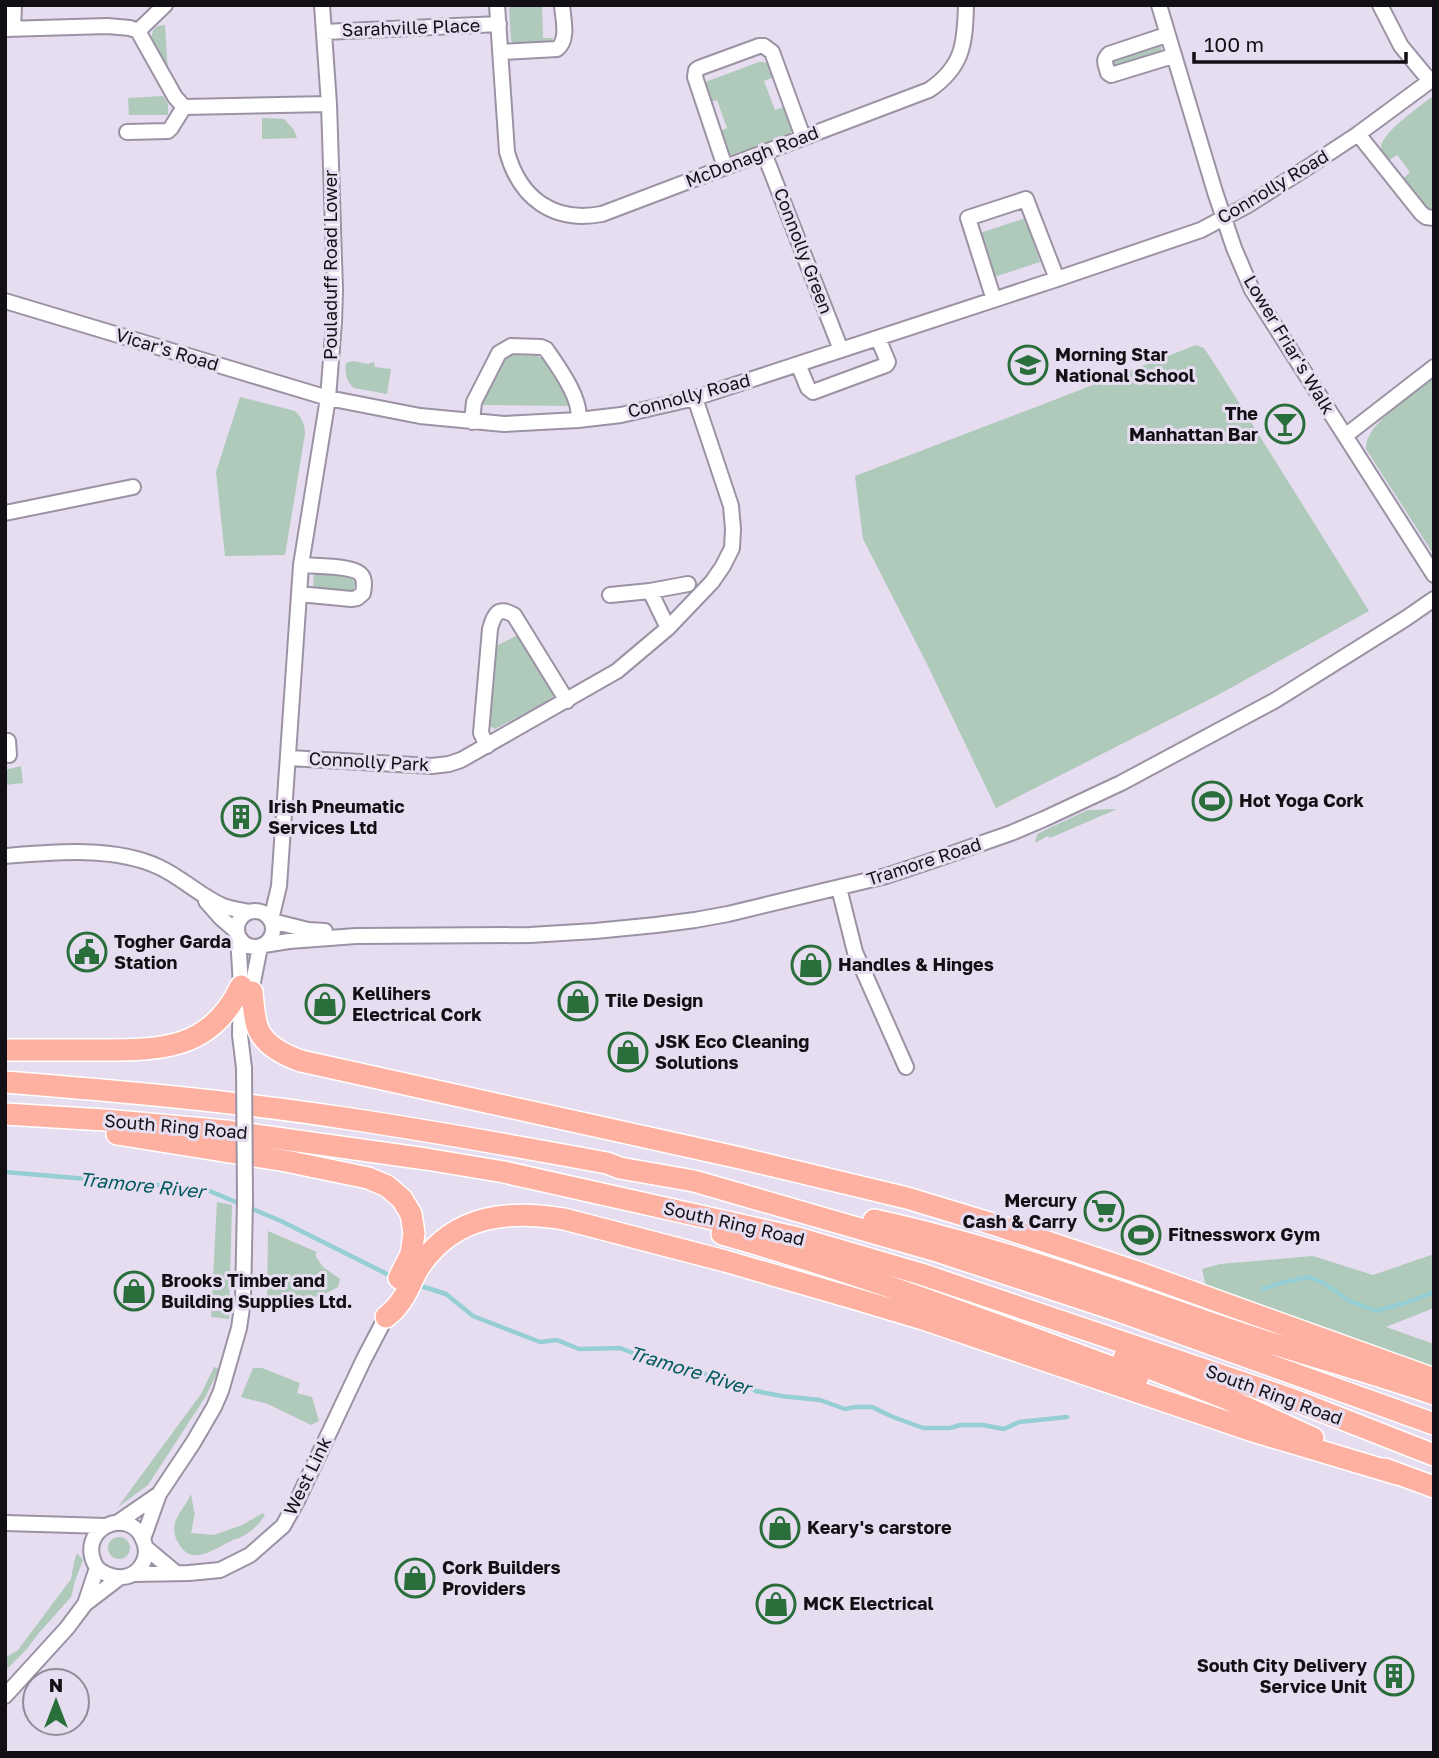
<svg xmlns="http://www.w3.org/2000/svg" width="1439" height="1758" font-family="'Golos Text',sans-serif">
  <rect width="100%" height="100%" fill="#e6ddf0"/>
  <path fill="#afc9ba" d="M509,5H552L542,6L543,38H553L549,44L514,45L511,40Z
    M165,25L168,74L152,40C151,30 155,25 165,25Z
    M1158,43L1161,46L1162,53L1114,68L1111,62L1112,59Z
    M759,62C770,61 770,68 774,77L764,81L775,110L787,106L793,128L790,134L787,136L737,155H728L718,132L727,128L717,100L707,103L705,84L708,81Z
    M1434,95V209C1420,209 1410,191 1401,181L1410,172L1397,155L1387,162C1384,157 1381,153 1381,147C1382,132 1422,105 1434,95Z
    M163,96L168,104V115H129L128,98Z
    M262,118L284,119L294,130L297,138L262,139Z
    M1026,218L1040,262L991,278L977,234Z
    M1196,345L1204,348L1221,374L1369,611L1216,696L996,808L927,664L863,539L855,476L1036,407Z
    M511,355L537,356L546,359L566,389L570,406L479,405L505,356Z
    M353,361L368,364L374,362L375,367L391,369L387,394L354,388C346,381 345,374 346,363Z
    M1434,378V555L1366,449C1364,424 1415,393 1434,378Z
    M240,397L295,411C302,418 305,424 305,434L285,555L225,556L216,472Z
    M317,572C329,573 348,570 355,583L353,591L350,593L313,589L314,573Z
    M516,636H520L554,690L553,696L549,700L495,729L488,725L494,647Z
    M21,766L23,783L5,785V770Z
    M1117,809L1050,838L1048,836L1035,843L1037,834L1088,810Z
    M217,1202L232,1205L229,1319L211,1317Z
    M268,1231L317,1252L315,1255L323,1267L340,1279L338,1287L321,1296L295,1299L290,1308H267Z
    M1434,1254V1308L1386,1327L1434,1344V1368L1277,1311L1206,1287L1202,1269L1220,1264L1313,1256L1373,1275Z
    M214,1367L219,1369L206,1396L148,1485L118,1507L201,1394Z
    M253,1368H262L300,1383L297,1393L312,1397L319,1421L311,1425L268,1404L241,1397Z
    M191,1494L194,1511L195,1512L191,1533L214,1535L242,1525L263,1513L265,1515C259,1524 251,1533 241,1537C235,1540 237,1538 231,1541C214,1549 192,1567 179,1544C175,1538 173,1531 175,1523C178,1513 187,1504 191,1494Z
    M108 1548a11 11 0 1 1 22 0a11 11 0 1 1-22 0Z
    M77,1553L83,1560L75,1581L71,1597L38,1634L27,1649L5,1671V1658L18,1650L71,1579L74,1562Z"/>
  <g fill="none" stroke-linecap="round" stroke-linejoin="round">
    <path stroke="#95ced3" stroke-width="4.5" d="M5,1172L205,1189L281,1221L393,1277
      M418,1285L446,1294L473,1316L540,1342L557,1340L579,1349L620,1348L674,1369H692L733,1385L744,1384L756,1391L781,1396L820,1400L845,1409L855,1407H872L893,1417L923,1428H950L960,1425H983L1004,1429L1019,1422L1067,1417
      M1263,1289L1281,1283L1308,1277L1324,1283L1348,1300L1376,1311L1408,1302L1434,1292"/>
    <defs>
      <path id="minor" d="M497,5L507,152C520,199 554,223 602,214L929,90C963,67 965,44 966,5
        M1159,5L1215,192L1234,248L1252,290L1434,575
        M1380,5L1401,46L1430,81
        M13,28L14,5
        M5,29L107,26L130,28L138,31L175,97L184,107L329,104
        M138,31L165,5
        M324,32L499,24
        M1166,35L1109,54C1102,60 1106,65 1108,73L1111,75L1173,56
        M501,52L557,49C569,40 563,19 562,5
        M127,132L168,131L171,128L184,107
        M1358,134L1421,213L1426,217L1434,218
        M764,153L841,350
        M725,167L695,77L696,70L699,68L759,46H764L772,52L803,137
        M994,300L968,218L1026,199L1057,279
        M5,301L328,398L420,416L504,424L578,420L621,415L695,398L1057,279L1201,230L1248,205L1308,167L1358,134L1434,78
        M798,364L808,388L813,392L886,365L888,362L878,338
        M472,422L474,402L499,353L511,346L541,347L546,349C557,365 583,400 578,420
        M1345,436L1434,367
        M5,513L133,487
        M650,591L668,628
        M299,594L351,599L357,598L363,593C364,587 365,581 362,576C356,565 314,566 301,565
        M610,595L650,591L688,584
        M5,742L8,741L9,755
        M487,746L481,733L490,629C494,614 498,606 514,615L567,701
        M289,758L432,766L449,764L461,760L617,671L668,628L712,582L723,566L732,548L733,529L731,506L695,398
        M5,856C53,852 115,846 159,867C181,877 200,896 223,906C231,909 241,910 249,912
        M839,888L855,952L906,1067
        M206,901L221,918L237,932
        M237 929a18 18 0 1 1 36 0a18 18 0 1 1-36 0Z
        M271,920L279,886L301,565L328,398L334,322L335,290L329,104L322,5
        M272,921L308,930L325,931
        M238,936L241,986L240,1035L244,1068
        M264,945L289,941L356,936L530,935L595,931L656,925L695,920L728,914L886,876L934,860L1011,833L1044,819L1121,783L1274,701L1405,619L1434,599
        M251,1001L253,982L260,947
        M5,1523L106,1526
        M117,1523L159,1494
        M143,1539L159,1494L193,1443L214,1407L221,1391L239,1328L243,1301L245,1200
        M146,1548L176,1573
        M133,1574L189,1573L220,1570L250,1555L283,1526L297,1501L364,1359L386,1317
        M85,1604L119,1578
        M5,1696L67,1628L85,1604L97,1568C73,1529 131,1503 144,1542C147,1549 146,1557 143,1563C133,1582 111,1580 97,1568"/>
      <path id="highway" d="M252,992C253,1003 254,1016 257,1026C263,1045 284,1055 301,1061L740,1158L907,1198L996,1225L1137,1272L1434,1379
        M5,1050C34,1050 63,1050 92,1050C156,1050 210,1053 241,986
        M5,1082C118,1091 232,1101 344,1118C432,1131 520,1147 607,1163L620,1168L694,1181L940,1252L1122,1312L1434,1424
        M5,1114L105,1120L226,1131L426,1159L504,1172L798,1238L921,1274L1291,1399L1434,1455
        M117,1134L286,1161L368,1178L387,1186L402,1199L411,1214L414,1233L411,1254L399,1278
        M874,1220C994,1246 1109,1288 1225,1328C1294,1352 1365,1370 1434,1394
        M722,1234C863,1274 1001,1326 1138,1377
        M386,1317C390,1313 395,1310 398,1305C409,1293 412,1276 422,1263C457,1214 510,1210 564,1219L725,1261L856,1299L926,1320L1253,1431L1397,1474
        M1124,1358L1225,1398L1313,1438
        M1385,1469L1434,1487"/>
    </defs>
    <use href="#minor" stroke="#9b92a4" stroke-width="18"/>
    <use href="#highway" stroke="#fff" stroke-width="24"/>
    <use href="#minor" stroke="#fff" stroke-width="14"/>
    <use href="#highway" stroke="#feb0a1" stroke-width="21"/>
    <defs>
      <path id="minor-bridge" d="M244,1068L245,1200"/>
    </defs>
    <use href="#minor-bridge" stroke="#9b92a4" stroke-width="18" stroke-linecap="butt"/>
    <use href="#minor-bridge" stroke="#fff" stroke-width="14"/>
  </g>
  <defs>
    <symbol id="school-ring" viewBox="-11 -11 22 22"><circle r="9.5" fill="#e6ddf0" stroke="#2a6f3b" stroke-width="1.5"/><path d="M0-5L7-2L0 1L-7-2ZM-4 1L0 2.5L4 1V4Q0 6-4 4Z" fill="#2a6f3b"/></symbol>
    <symbol id="bar-ring" viewBox="-11 -11 22 22"><circle r="9.5" fill="#e6ddf0" stroke="#2a6f3b" stroke-width="1.5"/><path d="M-6-5H6L.8 .8V4.5H3.5V6h-7V4.5H-.8V.8Z" fill="#2a6f3b"/></symbol>
    <symbol id="stadium-ring" viewBox="-11 -11 22 22"><circle r="9.5" fill="#e6ddf0" stroke="#2a6f3b" stroke-width="1.5"/><path d="M0-5a6.5 5 0 1 0 0 10a6.5 5 0 1 0 0-10ZM-3.5-1.8h7v3.6h-7Z" fill="#2a6f3b"/></symbol>
    <symbol id="building-ring" viewBox="-11 -11 22 22"><circle r="9.5" fill="#e6ddf0" stroke="#2a6f3b" stroke-width="1.5"/><path d="M-4-6H4V6H1V3H-1V6H-4ZM-2.5-4.3h1.7v1.8h-1.7ZM.8-4.3h1.7v1.8H.8ZM-2.5-1h1.7V.8h-1.7ZM.8-1h1.7V.8H.8Z" fill="#2a6f3b"/></symbol>
    <symbol id="civic-ring" viewBox="-11 -11 22 22"><circle r="9.5" fill="#e6ddf0" stroke="#2a6f3b" stroke-width="1.5"/><path d="M-.6-6.5H3V-4.5H.6V-3L4-1V1h2V6H-6V1h2V-1L-.6-3ZM-1.2 2.5V6h2.4V2.5Z" fill="#2a6f3b"/></symbol>
    <symbol id="shop-ring" viewBox="-11 -11 22 22"><circle r="9.5" fill="#e6ddf0" stroke="#2a6f3b" stroke-width="1.5"/><path d="M-5-2.5h2.3a2.7 3.5 0 0 1 5.4 0H5L5.5 6h-11ZM-1.5-2.5h3a1.5 2.3 0 0 0-3 0Z" fill="#2a6f3b"/></symbol>
    <symbol id="supermarket-ring" viewBox="-11 -11 22 22"><circle r="9.5" fill="#e6ddf0" stroke="#2a6f3b" stroke-width="1.5"/><path d="M-6-5.5h2.5l.6 2H6L4.5 2H-2.5L-4.4-4H-6ZM-1.5 3.2a1.3 1.3 0 1 0 .1 0ZM3 3.2a1.3 1.3 0 1 0 .1 0Z" fill="#2a6f3b"/></symbol>
  </defs>
  <g fill-rule="evenodd">
    <use href="#school-ring" x="1006" y="343" width="44" height="44"/>
    <use href="#bar-ring" x="1263" y="402" width="44" height="44"/>
    <use href="#stadium-ring" x="1190" y="779" width="44" height="44"/>
    <use href="#building-ring" x="219" y="795" width="44" height="44"/>
    <use href="#civic-ring" x="65" y="930" width="44" height="44"/>
    <use href="#shop-ring" x="789" y="943" width="44" height="44"/>
    <use href="#shop-ring" x="556" y="979" width="44" height="44"/>
    <use href="#shop-ring" x="303" y="982" width="44" height="44"/>
    <use href="#shop-ring" x="606" y="1030" width="44" height="44"/>
    <use href="#supermarket-ring" x="1082" y="1189" width="44" height="44"/>
    <use href="#stadium-ring" x="1119" y="1213" width="44" height="44"/>
    <use href="#shop-ring" x="112" y="1269" width="44" height="44"/>
    <use href="#shop-ring" x="758" y="1506" width="44" height="44"/>
    <use href="#shop-ring" x="393" y="1556" width="44" height="44"/>
    <use href="#shop-ring" x="754" y="1582" width="44" height="44"/>
    <use href="#building-ring" x="1372" y="1654" width="44" height="44"/>
  </g>
  <g text-anchor="middle" stroke-width="6" stroke-linejoin="round" paint-order="stroke">
    <g font-size="18" fill="#120f15" stroke="#e6ddf0">
      <text transform="translate(411 28) rotate(-2)" y="6">Sarahville Place</text>
      <text transform="translate(752 157) rotate(-21)" y="6">McDonagh Road</text>
      <text transform="translate(1273 187) rotate(-31)" y="6">Connolly Road</text>
      <text transform="translate(803 251) rotate(69)" y="6">Connolly Green</text>
      <text transform="translate(331 265) rotate(-90)" y="6">Pouladuff Road Lower</text>
      <text transform="translate(1289 345) rotate(59)" y="6">Lower Friar's Walk</text>
      <text transform="translate(167 350) rotate(17)" y="6">Vicar's Road</text>
      <text transform="translate(689 396) rotate(-15)" y="6">Connolly Road</text>
      <text transform="translate(369 762) rotate(3)" y="6">Connolly Park</text>
      <text transform="translate(924 862) rotate(-18)" y="6">Tramore Road</text>
      <text transform="translate(176 1127) rotate(5)" y="6">South Ring Road</text>
      <text transform="translate(734 1224) rotate(13)" y="6">South Ring Road</text>
      <text transform="translate(1274 1395) rotate(20)" y="6">South Ring Road</text>
      <text transform="translate(308 1476) rotate(-64)" y="6">West Link</text>
    </g>
    <g font-size="18" font-weight="bold" fill="#120f15" stroke="#e6ddf0" text-anchor="start">
      <text x="1055" y="361">Morning Star<tspan x="1055" dy="21">National School</tspan></text>
      <text x="1258" y="420" text-anchor="end">The<tspan x="1258" dy="21">Manhattan Bar</tspan></text>
      <text x="1239" y="807">Hot Yoga Cork</text>
      <text x="268" y="813">Irish Pneumatic<tspan x="268" dy="21">Services Ltd</tspan></text>
      <text x="114" y="948">Togher Garda<tspan x="114" dy="21">Station</tspan></text>
      <text x="838" y="971">Handles &amp; Hinges</text>
      <text x="352" y="1000">Kellihers<tspan x="352" dy="21">Electrical Cork</tspan></text>
      <text x="605" y="1007">Tile Design</text>
      <text x="655" y="1048">JSK Eco Cleaning<tspan x="655" dy="21">Solutions</tspan></text>
      <text x="1077" y="1207" text-anchor="end">Mercury<tspan x="1077" dy="21">Cash &amp; Carry</tspan></text>
      <text x="1168" y="1241">Fitnessworx Gym</text>
      <text x="161" y="1287">Brooks Timber and<tspan x="161" dy="21">Building Supplies Ltd.</tspan></text>
      <text x="807" y="1534">Keary's carstore</text>
      <text x="442" y="1574">Cork Builders<tspan x="442" dy="21">Providers</tspan></text>
      <text x="803" y="1610">MCK Electrical</text>
      <text x="1367" y="1672" text-anchor="end">South City Delivery<tspan x="1367" dy="21">Service Unit</tspan></text>
    </g>
    <g font-size="19" font-style="italic" fill="#02595e" stroke="#e6ddf0">
      <text transform="translate(142 1185) rotate(6)" y="7">Tramore River</text>
      <text transform="translate(690 1370) rotate(17)" y="7">Tramore River</text>
    </g>
  </g>
  <rect width="1439" height="1758" fill="none" stroke="#120f15" stroke-width="14"/>
  <g transform="translate(56 1702)"><circle r="33" fill="#e6ddf0" stroke="#918b98" stroke-width="2"/>
  <path d="M0-5L12 26L0 18L-12 26Z" fill="#2a6f3b"/>
  <text y="-10" font-size="19" font-weight="bold" text-anchor="middle" fill="#120f15">N</text>
  </g>
  <path d="M1194 52v10h212v-10" fill="none" stroke="#120f15" stroke-width="3.5"/>
  <text x="1204" y="52" font-size="21" fill="#120f15" stroke="#e6ddf0" stroke-width="5" paint-order="stroke">100 m</text>
</svg>
